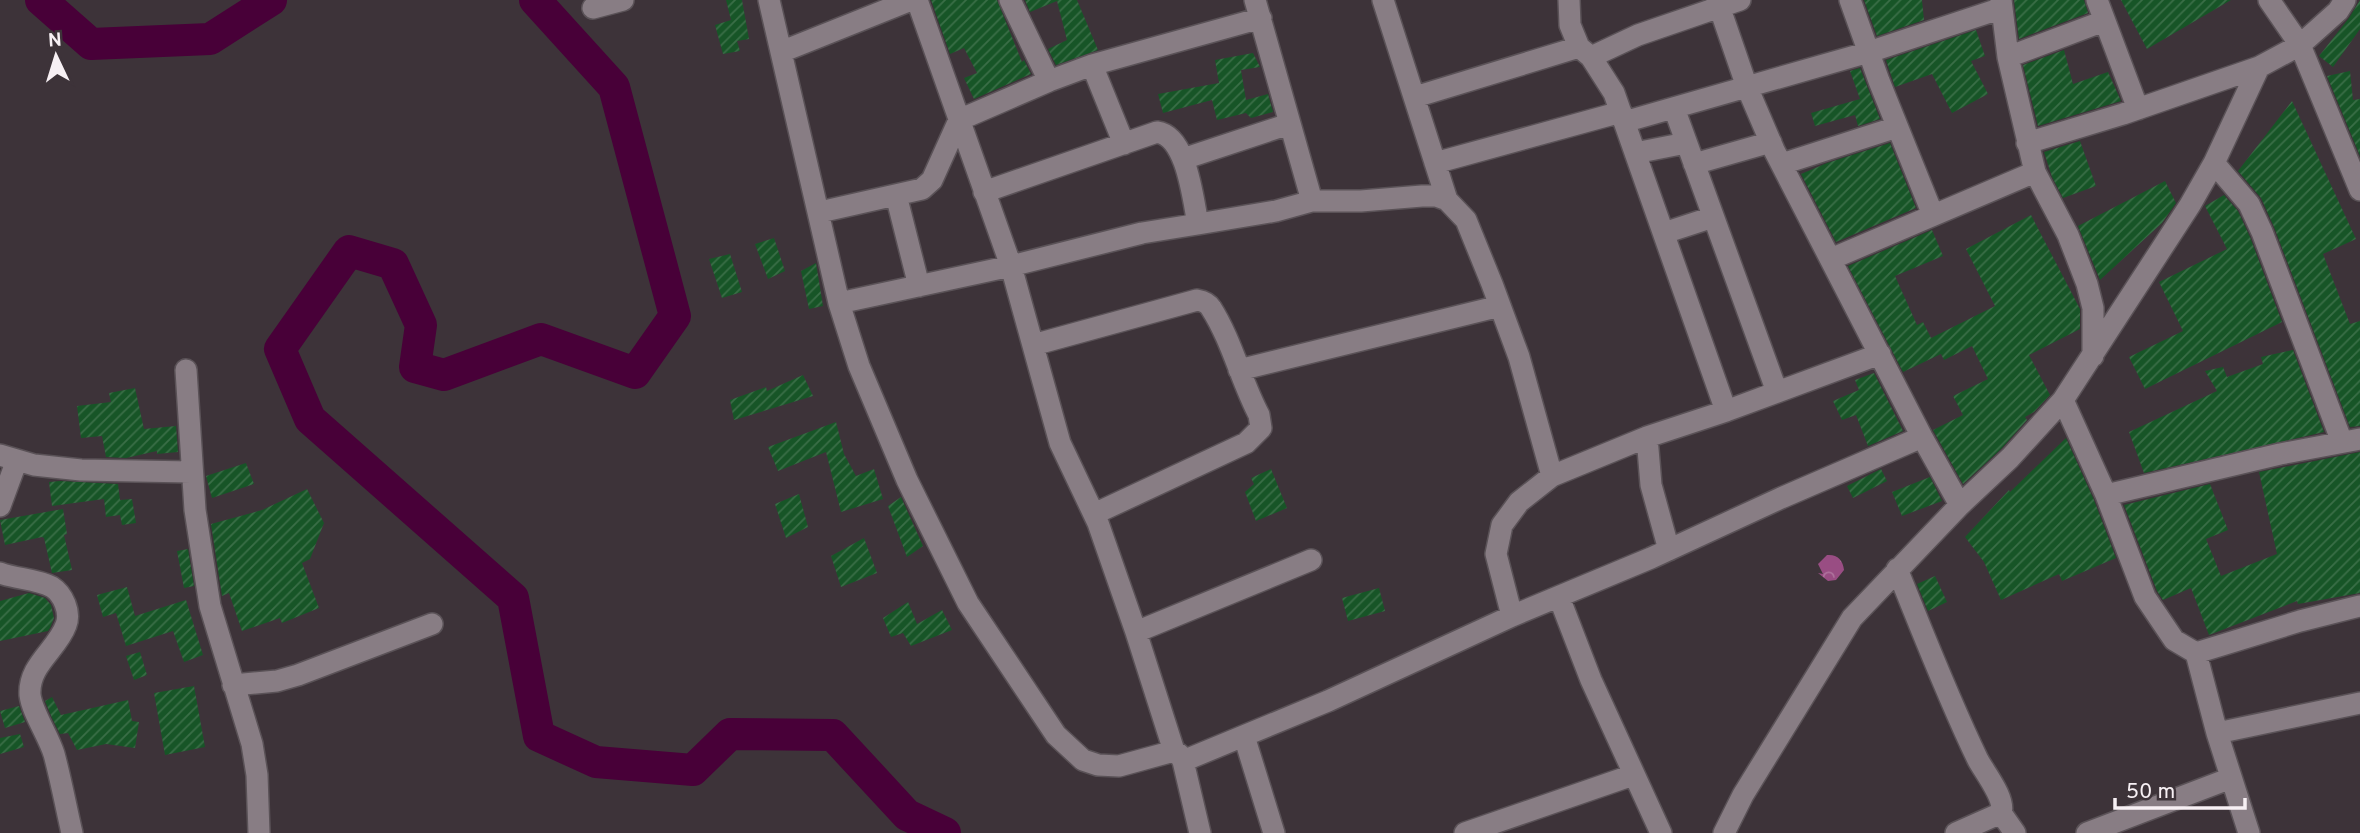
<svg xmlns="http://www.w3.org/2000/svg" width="2360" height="833" font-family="Overpass,sans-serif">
  <defs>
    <pattern id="forest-crowns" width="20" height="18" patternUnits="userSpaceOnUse" patternTransform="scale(1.75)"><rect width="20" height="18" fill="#994d83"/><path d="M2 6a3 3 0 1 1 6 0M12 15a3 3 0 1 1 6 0" fill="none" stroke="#ad709b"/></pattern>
    <pattern id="building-hatch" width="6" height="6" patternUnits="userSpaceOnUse" patternTransform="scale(1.75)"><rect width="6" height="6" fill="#175527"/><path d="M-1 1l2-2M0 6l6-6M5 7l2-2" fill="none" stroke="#3a6e47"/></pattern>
  </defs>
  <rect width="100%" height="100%" fill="#3d3339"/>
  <path fill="url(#forest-crowns)" d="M1827,555C1837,554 1843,560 1844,570L1836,580L1828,581L1818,573L1823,574L1818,564Z"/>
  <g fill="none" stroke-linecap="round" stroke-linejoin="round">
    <path stroke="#480038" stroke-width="32" d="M41,0L91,44L210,39L271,0
      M535,0L614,87L675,316L635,373L541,339L444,375L415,367L421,325L393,264L349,251L280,349L310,419L513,598L539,736L596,762L693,770L730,734L833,735L907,815L945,833"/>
  </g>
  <path fill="url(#building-hatch)" d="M726,0H742L749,39L737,41L740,51L723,54L715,25L731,20Z
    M931,0H997L1022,62L1024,60L1031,74L974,99L964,78L977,73L964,48L950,54Z
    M1025,0H1077L1098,50L1056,65L1048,49L1067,40L1057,1L1030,12Z
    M1864,0H1922L1924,20L1877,36Z
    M2014,0H2084L2088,13L2019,39Z
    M2121,0H2231L2147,49Z
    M2360,0V29L2333,67L2319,56L2349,18Z
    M1976,30L1985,56L1971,61L1988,94L1952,113L1932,74L1895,87L1886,60Z
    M2064,50L2073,84L2108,72L2121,101L2038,126L2023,65Z
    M1253,53L1260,67L1241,70L1246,100L1268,94L1273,112L1251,118L1246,113L1217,120L1212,100L1163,113L1158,94L1219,83L1215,60Z
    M1860,68L1880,119L1858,126L1855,115L1815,126L1811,113L1860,99L1850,71Z
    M2350,71L2353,100L2360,99V156L2327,76Z
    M2292,101L2356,239L2323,254L2350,324L2360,321V426L2350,427L2274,227L2261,198L2238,171Z
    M2080,141L2096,186L2063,198L2052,177L2044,152Z
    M1890,143L1916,208L1836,242L1801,174L1827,163Z
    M2165,181L2176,203L2162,223L2100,280L2078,226Z
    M2224,195L2238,211L2250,237L2282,322L2145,389L2129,357L2183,331L2159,282L2227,249L2205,206Z
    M2031,215L2080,309V329L2029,355L2050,395L2034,412L2025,417L2027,420L2001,449L1963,484L1933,430L1963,415L1953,396L1988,379L1972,346L1944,360L1941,354L1903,372L1848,266L1932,230L1943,256L1895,276L1917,325L1923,322L1931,338L1995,306L1966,249Z
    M774,238L785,271L768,279L755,244Z
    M730,254L742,292L722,298L709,259Z
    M816,263L823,306L809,309L801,271Z
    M2293,350L2324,432L2144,473L2129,432L2217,391L2205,371L2223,367L2227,377L2263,364L2261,357Z
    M1874,373L1903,431L1868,446L1856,415L1842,420L1833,401L1859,390L1855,380Z
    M803,375L813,396L734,420L730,400L766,387L767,391Z
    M135,388L144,429L176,426L178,452L157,454V451L126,458L106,457L102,436L81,438L77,406L111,402L109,393Z
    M836,422L844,454L856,476L874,469L883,499L841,512L826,452L778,471L768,447Z
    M2066,438L2094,500L2116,558L2062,581L2059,574L2001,600L1984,562L1965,537L2009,490L2010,492Z
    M2360,452V593L2298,604L2297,601L2209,635L2191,588L2163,600L2157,591L2124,505L2210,484L2228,530L2206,539L2221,576L2277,554L2259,472Z
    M246,463L254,484L212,498L206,476Z
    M1271,469L1287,508L1256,521L1245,492L1254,484L1251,478Z
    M1881,469L1887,481L1853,498L1847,486Z
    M1930,477L1942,501L1902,516L1892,492Z
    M60,481L118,484L120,500L132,499L136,523L122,525L120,515L106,517L104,499L52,506L49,482Z
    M307,489L324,523L310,559L302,563L319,608L282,623L280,618L242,631L229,593L222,596L211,524L262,510Z
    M799,494L808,527L786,538L775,504Z
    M901,497L923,546L907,557L888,506Z
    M63,509L67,534L64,535L72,570L52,573L44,538L42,537L5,545L0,520Z
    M864,538L877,573L841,587L831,556Z
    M188,549L194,586L184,588L177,551Z
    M1935,576L1947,602L1928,611L1917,584Z
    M127,587L135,616L186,600L203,655L184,662L173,631L126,646L116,613L103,617L97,595Z
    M1379,588L1385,611L1348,621L1342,598Z
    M29,593L45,598L51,605L54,618L50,628L48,631L0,641V601Z
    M908,602L917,624L942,610L952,630L911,646L903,633L891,637L883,618Z
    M140,652L147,675L134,680L126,656Z
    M194,686L205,747L165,755L154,693Z
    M52,697L61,715L128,700L132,721L139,722L135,748L106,744L77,750L68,733L60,734L52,718L45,701Z
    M19,706L25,722L5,728L0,711Z
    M20,734L24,747L0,754V738Z"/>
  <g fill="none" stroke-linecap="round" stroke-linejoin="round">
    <defs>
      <path id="street" d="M769,0L839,303L859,366L907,480L968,603L1056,735L1083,760L1098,765L1119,766L1174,751
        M917,0L1011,266L1060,443L1098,523L1136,632L1174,751L1179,754L1183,761L1200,833
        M1010,0L1049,81
        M1255,0L1312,201
        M1383,0L1447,200
        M1569,0L1570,25L1579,47L1591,57L1614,93L1726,411
        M1717,0L1747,87L1774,150L1922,437L1960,505
        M1850,0L1879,81L1933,215
        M2001,0L2008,57L2035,172L2068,235L2087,284L2093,308V356
        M2097,0L2138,109
        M2269,0L2300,45L2360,190
        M593,8L623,0
        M781,52L911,0
        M1591,57L1638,35L1740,0
        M2008,57L2104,21
        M1092,65L1124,144
        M1415,97L1579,47
        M1674,108L1777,392
        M1624,122L1869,52L2002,8
        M2027,143L2123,114L2259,67
        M1635,153L1686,143
        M1183,159L1289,124
        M1435,163L1621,112
        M2214,163L2249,204L2262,232L2342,442
        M1694,164L1771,142
        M1782,164L1897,127
        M896,195L919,286
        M820,212L922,189L932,180L959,120L1049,81L1092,65L1261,18
        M1198,224L1276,211L1312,201H1361L1422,196H1436L1447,200L1466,220L1492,284L1519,357L1552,476
        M1664,233L1713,217
        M1831,259L2035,172
        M839,303L1011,266L1142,233L1198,224C1193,200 1187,136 1157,132L984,192
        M1033,345L1197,300C1203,301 1208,303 1211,308C1232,341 1241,381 1259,415L1261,428L1246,443L1094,514
        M186,370L195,510L210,606L252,744L257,775L259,833
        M1239,370L1500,306
        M2063,400L2106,495L2145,597L2174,640L2196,653L2217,733L2249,833
        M1647,437L1651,485L1669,550
        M0,455L34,465L81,470L191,472
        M2106,495L2280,454L2360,439
        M0,506L17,460
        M1897,569C1923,633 1948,698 1978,760C1985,773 2006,799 2001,813L2015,833
        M0,573C16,579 37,579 52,587C63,594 71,612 66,625C57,650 28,665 30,695C32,712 48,735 54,754C61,780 66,807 72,833
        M1559,597L1591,680L1661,833
        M1512,616L1496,554L1502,525L1519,502L1552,476L1647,437L1726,411L1880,354
        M1136,632L1311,560
        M2196,653L2300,621L2360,606
        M233,685L277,681L298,675L432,624
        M2217,733L2360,703
        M1244,736L1274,833
        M1183,761L1328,701L1512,616L1651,558L1781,498L1922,437
        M1465,833L1633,775
        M1724,833L1743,795L1852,618L1960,505L2010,458L2063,400L2190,205L2214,163L2259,67L2300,45L2338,11L2345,0
        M1956,833L2001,813
        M2087,833L2231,778"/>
    </defs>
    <use href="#street" stroke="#5a5257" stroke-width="24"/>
    <use href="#street" stroke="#887d84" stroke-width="21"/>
  </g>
  <g transform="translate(56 56) rotate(356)" stroke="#3d3339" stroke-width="5" paint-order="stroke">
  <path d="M0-5L12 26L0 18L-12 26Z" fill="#f7f0f4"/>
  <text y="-10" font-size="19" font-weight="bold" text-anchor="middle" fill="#f7f0f4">N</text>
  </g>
  <path d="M2115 798v10h130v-10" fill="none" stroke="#f7f0f4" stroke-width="3.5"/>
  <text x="2126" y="798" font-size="21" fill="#f7f0f4" stroke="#3d3339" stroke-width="5" paint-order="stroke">50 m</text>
</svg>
